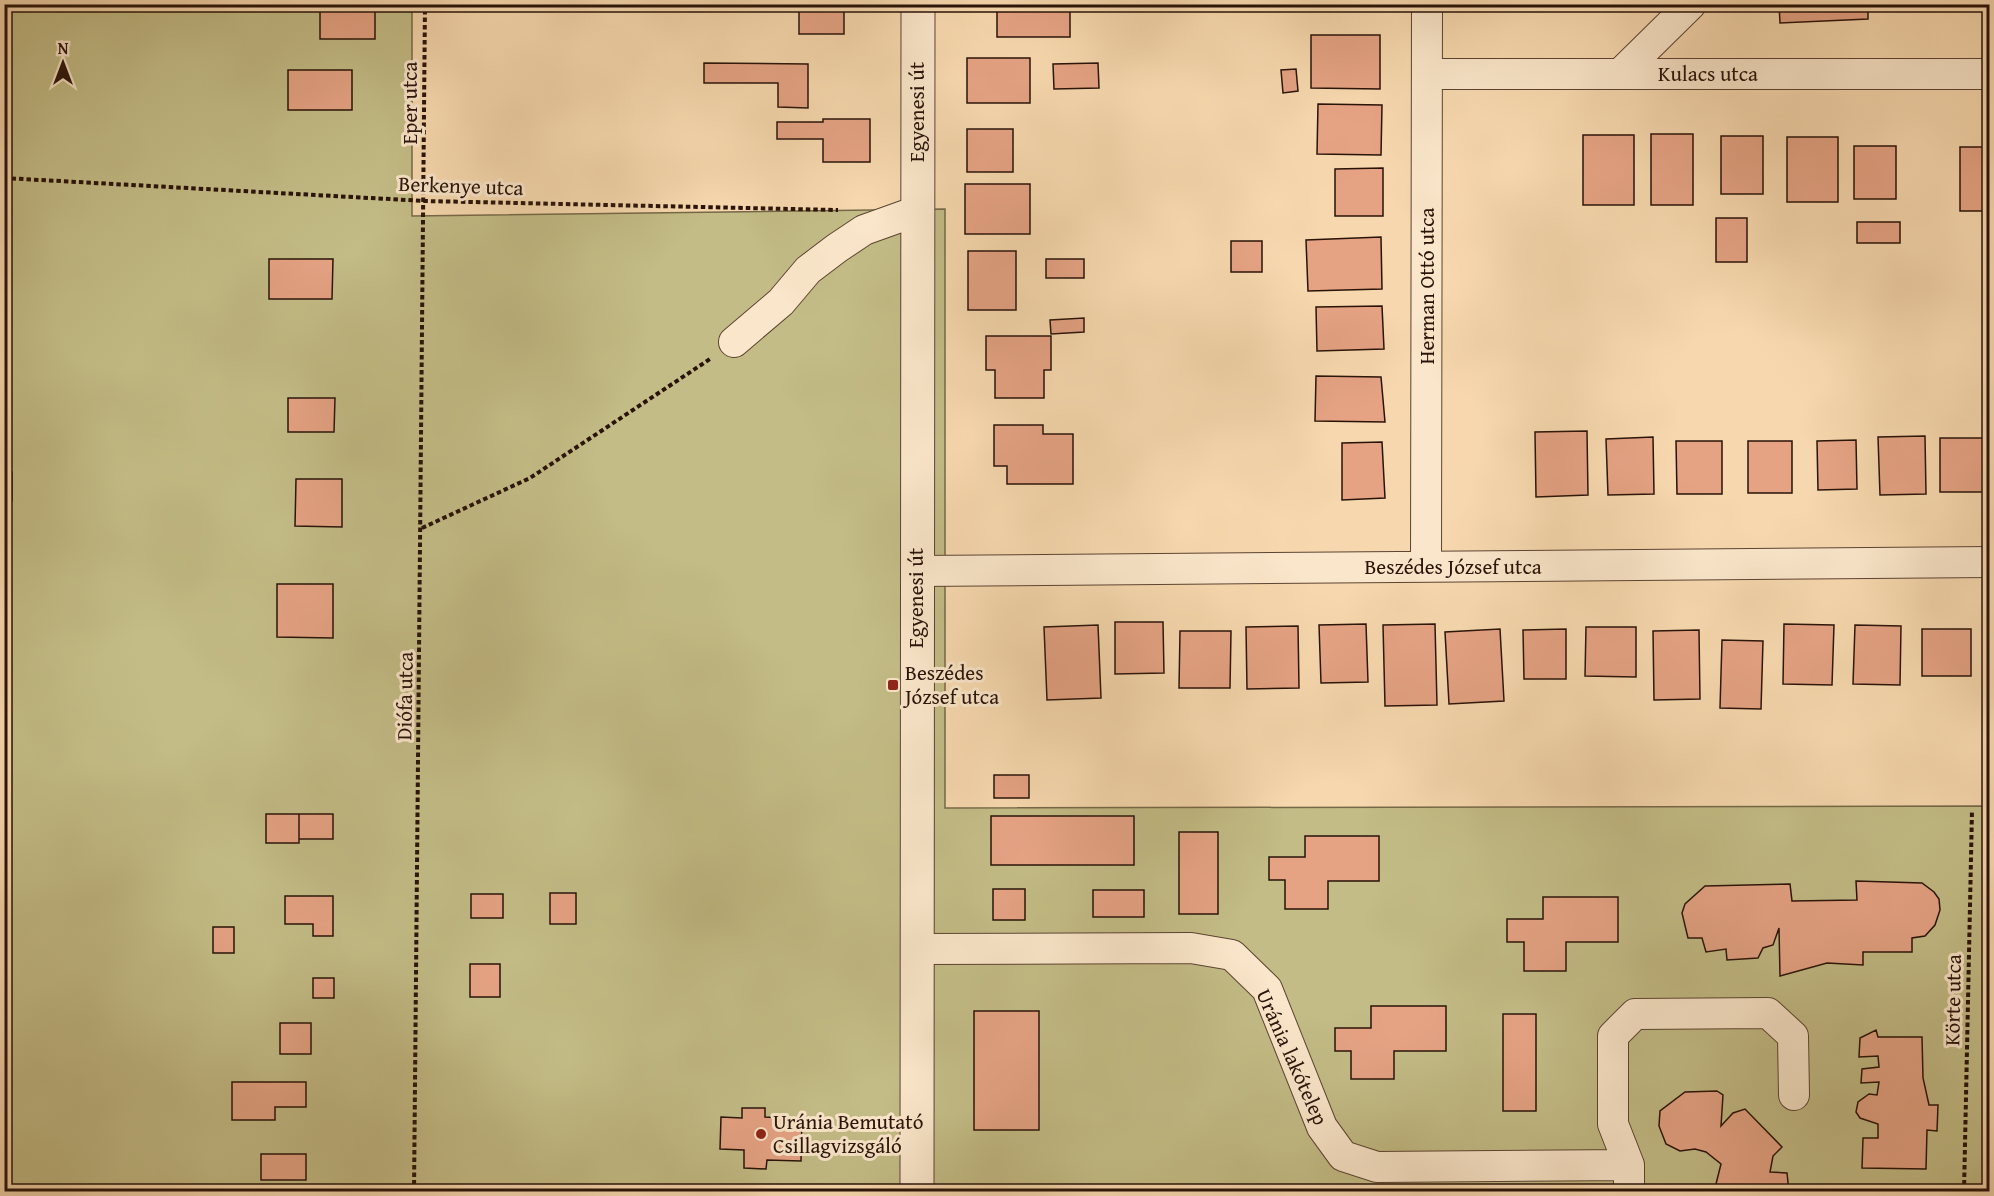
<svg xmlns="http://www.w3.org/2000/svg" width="1994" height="1196" font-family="'Gentium Book Plus',serif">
  <rect width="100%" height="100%" fill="#f7d8ae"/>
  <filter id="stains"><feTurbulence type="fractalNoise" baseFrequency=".00333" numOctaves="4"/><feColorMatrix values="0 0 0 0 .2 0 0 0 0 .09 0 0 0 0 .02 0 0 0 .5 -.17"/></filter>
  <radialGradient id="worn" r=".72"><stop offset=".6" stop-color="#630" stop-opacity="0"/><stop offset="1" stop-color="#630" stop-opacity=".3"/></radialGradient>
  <path fill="#c3bc86" stroke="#766848" stroke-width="1.5" d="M5,5H412V216L945,209V808L1989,806V1191L5,1192Z"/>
  <path fill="#e5a384" stroke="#291309" stroke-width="1.5" d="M320,4H375V39H320Z
    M799,4H844V34H799Z
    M997,4H1070V37H997Z
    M1296,4H1368V6H1296Z
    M1779,4H1868V19L1780,23Z
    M1311,35H1380V89L1311,88Z
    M967,58H1030V103H967Z
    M704,63L808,64V108L778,107V83H704Z
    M1098,63L1099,88L1054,89L1053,64Z
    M1296,69L1298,91L1283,93L1281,70Z
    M288,70H352V110H288Z
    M1318,104L1382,105L1381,155L1317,154Z
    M823,119H870V162H823V139H777V122H823Z
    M967,129H1013V172H967Z
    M1651,134H1693V205H1651Z
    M1583,135H1634V205H1583Z
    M1721,136H1763V194H1721Z
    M1787,137H1838V202H1787Z
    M1854,146H1896V199H1854Z
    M1960,147H1990V211H1960Z
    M1383,168V216H1335V169Z
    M965,184H1030V234H965Z
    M1716,218H1747V262H1716Z
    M1857,222H1900V243H1857Z
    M1381,237L1382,289L1308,291L1306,240Z
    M1231,241H1262V272H1231Z
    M968,251H1016V310H968Z
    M269,259H333L332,299H269Z
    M1046,259H1084V278H1046Z
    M1382,306L1384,349L1317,351L1316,307Z
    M1084,318V332L1051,334L1050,320Z
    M986,336H1051V370H1044V398H995V370H986Z
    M1316,376L1381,377L1385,422L1315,421Z
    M288,398H335L334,432H288Z
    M994,425H1043V434H1073V484H1007V466H994Z
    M1587,431L1588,495L1536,497L1535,432Z
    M1925,436L1926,494L1880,495L1878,437Z
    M1653,437L1654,494L1608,495L1606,439Z
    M1940,438H1990V492H1940Z
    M1856,440L1857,489L1818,490L1817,441Z
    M1676,441H1722V494H1677Z
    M1748,441H1792V493H1748Z
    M1382,442L1385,498L1342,500V443Z
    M4,472H12V501H4Z
    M296,479H342V527L295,526Z
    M277,584H333V638L277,637Z
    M1115,622H1163L1164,673L1115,674Z
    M1366,624L1368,682L1321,683L1319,625Z
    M1435,624L1437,705L1385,706L1383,625Z
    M1784,624L1834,625L1832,685L1783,684Z
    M1098,625L1101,698L1047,700L1044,627Z
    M1855,625L1901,626L1900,685L1853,684Z
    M1298,626L1299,688L1247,689L1246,627Z
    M1586,627H1636V677L1585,676Z
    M1500,629L1504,701L1449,704L1445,632Z
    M1566,629V679H1524L1523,630Z
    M1922,629H1971V676H1922Z
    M1699,630L1700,699L1654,700L1653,631Z
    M1180,631H1231L1230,688H1179Z
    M1722,640L1763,641L1761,709L1720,708Z
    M994,775H1029V798H994Z
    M266,814H299V843H266Z
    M299,814H333V839H299Z
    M991,816H1134V865H991Z
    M1179,832H1218V914H1179Z
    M1305,836H1379V881H1328V909H1285V880H1269V857H1305Z
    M1856,881L1922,883L1934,892L1939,899L1940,910L1935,925L1925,936L1912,938V952H1863V965L1827,963L1780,976L1779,928L1773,945L1763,948L1758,958L1727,960L1726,949L1706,952L1702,938H1688L1682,913L1685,904L1705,886L1790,884L1792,901L1857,900Z
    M993,889H1025V920H993Z
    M1093,890H1144V917H1093Z
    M550,893H576V924H550Z
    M471,894H503V918H471Z
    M285,896H333V936H313V924H285Z
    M1543,897H1618V942H1566V971H1524V942H1507V919H1543Z
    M213,927H234V953H213Z
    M470,964H500V997H470Z
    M313,978H334V998H313Z
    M1371,1006H1446V1051H1394V1079H1351V1051H1335V1028H1371Z
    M974,1011H1039V1130H974Z
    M1503,1014H1536V1111H1503Z
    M280,1023H311V1054H280Z
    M1876,1030L1878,1037H1922L1923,1078L1929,1105H1938L1937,1131L1927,1130L1926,1169L1862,1168L1863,1138H1878V1124L1860,1118L1856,1112L1858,1102L1869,1094L1877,1095L1879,1082L1861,1083L1862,1069L1879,1067L1878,1056L1859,1057L1860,1038Z
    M232,1082H306V1107H275V1120H232Z
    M1717,1091L1723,1095L1721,1126L1733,1113L1745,1109L1782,1147L1773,1156L1770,1172L1787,1173L1789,1192H1714L1721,1164L1706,1152L1695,1149L1680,1151L1666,1144L1659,1126L1660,1111L1685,1092Z
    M742,1108H765V1117L802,1119L801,1161L767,1160L766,1169L744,1168V1150L720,1149L721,1117L742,1118Z
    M261,1154H306V1180H261Z"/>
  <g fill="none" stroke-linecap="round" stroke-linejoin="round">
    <defs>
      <path id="minor" d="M1427,74H1990
        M1620,74L1691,4
        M734,342L781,302L808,270L837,248L864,230L917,211
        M1426,567L1427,4
        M916,571L1990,562
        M918,949L1191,948L1232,955L1267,989L1322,1127L1343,1156L1377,1167L1629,1165
        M1629,1192V1165L1613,1124V1036L1635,1014L1768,1013L1793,1036L1794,1095"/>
      <path id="tertiary" d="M917,1192L918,4"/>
    </defs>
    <use href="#minor" stroke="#5c4432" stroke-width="32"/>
    <use href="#tertiary" stroke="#5c4432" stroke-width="35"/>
    <path stroke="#291309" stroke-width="4" stroke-dasharray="4.5 3" stroke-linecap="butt" d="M4,178L425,201L838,210
      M422,528L530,478L710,359
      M414,1192L425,4
      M1964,1192L1972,810"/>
    <use href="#minor" stroke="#fae6ca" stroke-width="30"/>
    <use href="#tertiary" stroke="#fae6ca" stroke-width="33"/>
  </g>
  <g fill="#8f2418" stroke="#fae6ca" stroke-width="2">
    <rect x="887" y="679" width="12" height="12" rx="3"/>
    <circle cx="761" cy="1134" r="6"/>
  </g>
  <g text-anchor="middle" stroke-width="6" stroke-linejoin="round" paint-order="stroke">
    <g font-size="21" fill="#291309" stroke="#fae6ca">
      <text x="1708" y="81">Kulacs utca</text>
      <text transform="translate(410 103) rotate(-90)" y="7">Eper utca</text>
      <text transform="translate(917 112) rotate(-90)" y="7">Egyenesi út</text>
      <text transform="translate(461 186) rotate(2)" y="7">Berkenye utca</text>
      <text transform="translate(1427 286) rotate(-90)" y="7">Herman Ottó utca</text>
      <text x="1453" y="574">Beszédes József utca</text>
      <text transform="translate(916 598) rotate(-90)" y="7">Egyenesi út</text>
      <text transform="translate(405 696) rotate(-89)" y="7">Diófa utca</text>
      <text transform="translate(1953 1000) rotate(-89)" y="7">Körte utca</text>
      <text transform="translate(1292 1057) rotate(66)" y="7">Uránia lakótelep</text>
    </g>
    <g font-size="21" fill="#291309" stroke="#fae6ca" text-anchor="start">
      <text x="905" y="680">Beszédes<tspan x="905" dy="24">József utca</tspan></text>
      <text x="773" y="1129">Uránia Bemutató<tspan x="773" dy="24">Csillagvizsgáló</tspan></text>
    </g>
  </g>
  <rect width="1994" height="1196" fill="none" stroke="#f7d8ae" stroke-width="24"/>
  <rect x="6" y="6" width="1982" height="1184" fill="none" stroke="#291309" stroke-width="3"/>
  <rect x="12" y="12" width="1970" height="1172" fill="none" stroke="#291309" stroke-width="1.5"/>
  <g transform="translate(63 63)" stroke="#fae6ca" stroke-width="4.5" paint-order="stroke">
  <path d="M0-4.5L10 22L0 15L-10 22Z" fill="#291309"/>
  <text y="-9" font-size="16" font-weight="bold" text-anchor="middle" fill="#291309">N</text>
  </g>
  <rect width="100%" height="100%" filter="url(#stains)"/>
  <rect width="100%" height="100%" fill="url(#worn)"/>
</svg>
